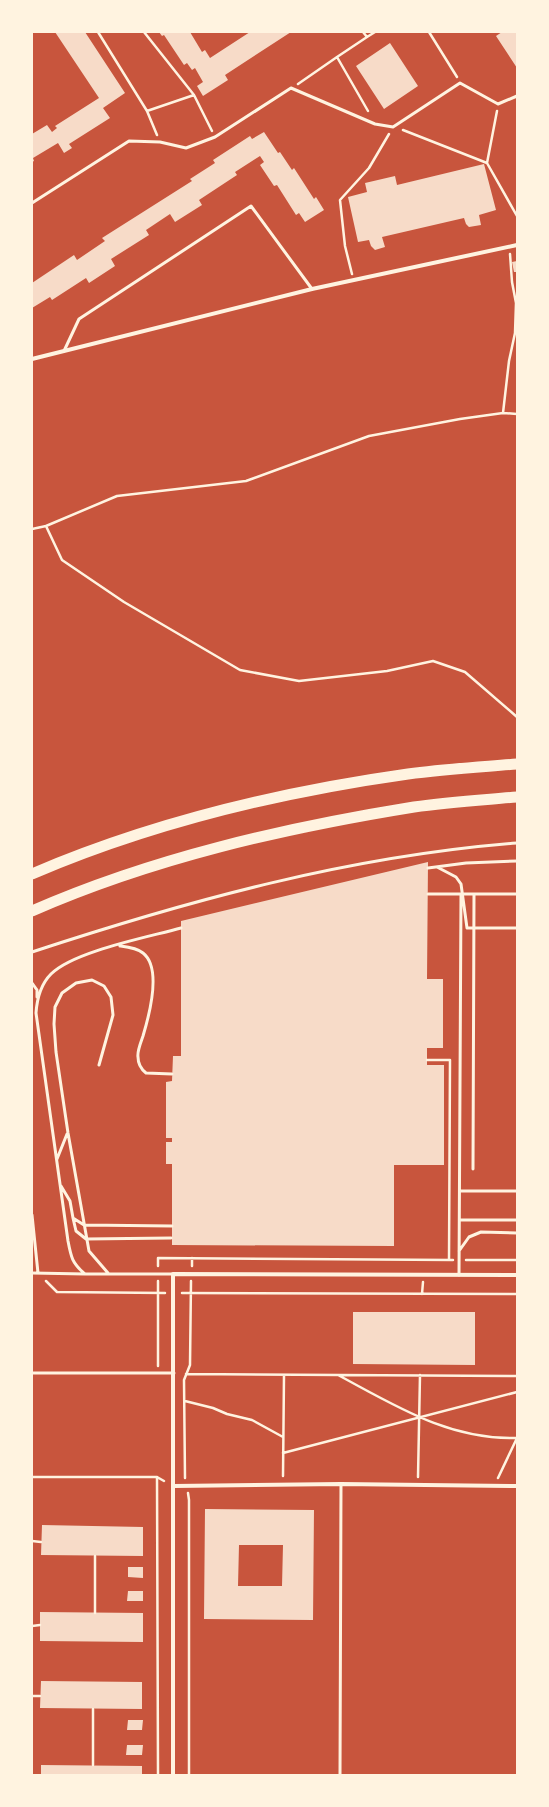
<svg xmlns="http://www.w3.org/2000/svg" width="549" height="1807" font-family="Georgia,serif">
  <rect width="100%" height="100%" fill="#c8553d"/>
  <path fill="#f7dbc8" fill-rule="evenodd" d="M55,32H85L125,93L103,108L110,118L69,144L72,148L64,153L58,143L33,158L34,161L32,162V134L47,125L52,132L57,128L55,126L99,98Z
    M159,32H190L202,52L205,50L210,58L250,32H291L225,75L228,80L203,96L197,86L203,82L195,68L192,70L187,63L184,65L164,35L162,36Z
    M502,32H517V68L496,36Z
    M390,43L418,86L384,109L356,66Z
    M264,132L278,153L280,152L292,170L294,168L314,199L316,197L324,210L305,222L299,213L296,215L277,185L274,186L260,165L264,162L260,156L235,172L237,175L199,200L202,205L175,222L170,214L146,230L149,235L111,259L115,266L89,283L86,278L52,300L50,297L32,308V283L74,255L77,260L105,241L102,238L192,181L190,179L215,163L213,160L250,136L252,139Z
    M484,164L496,210L479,215L481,225L469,227L466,224L464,218L382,237L385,247L375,250L371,246L369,240L358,242L348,197L367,192L365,183L395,176L397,185Z
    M517,261V272H514L512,262Z
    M428,862L427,979H443V1048H427V1065H444V1165H394V1246L172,1245V1164H166V1142H172V1138H166V1082L172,1081L173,1056H181V921Z
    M353,1312H475V1365L353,1364Z
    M205,1509L314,1510L313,1620L204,1619ZM239,1545H283L282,1586H238Z
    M42,1525L143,1527V1556L41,1555Z
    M128,1567H143V1578L128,1577Z
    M128,1591H143V1601H127Z
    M40,1612L143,1613V1642L40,1641Z
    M41,1681L142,1682V1709L40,1708Z
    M128,1720H143L142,1730H127Z
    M127,1745H143L142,1755H126Z
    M41,1765L142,1766V1775H41Z"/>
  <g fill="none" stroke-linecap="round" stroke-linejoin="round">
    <path stroke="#fff3e0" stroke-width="2.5" d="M98,32L147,111L157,135
      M144,32L194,95L212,131
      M363,32L367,37L375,32
      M429,32L457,77
      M367,37L337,57L368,111
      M298,84L337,57
      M147,111L194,95
      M403,130L487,163L517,216
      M487,163L497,111
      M352,274L345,246L340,200L369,168L389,134
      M503,413L509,361L515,333L516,303L512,282L510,254
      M46,526L62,560L124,602L240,670L299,681L387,671L433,661L465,672L517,717
      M32,529L46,526L117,496L246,481L369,436L460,419L503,413L517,414
      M427,1060H450L449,1260
      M466,1260H517
      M158,1266V1258L453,1260
      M192,1266V1258
      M46,1281L57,1292L165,1293
      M158,1281V1366
      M182,1293L517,1294
      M422,1294L423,1282
      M186,1374L517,1376
      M338,1375C396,1406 449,1440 517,1438
      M185,1401L213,1408L227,1414L252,1420L283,1437
      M283,1453L517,1392
      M283,1476L284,1375
      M32,1477H157L164,1481
      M157,1477L158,1775
      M418,1477L420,1375
      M185,1478L184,1380L190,1365L191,1281
      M498,1478L517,1438
      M188,1493L189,1500V1775
      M32,1541L41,1542
      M95,1613V1556
      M32,1626L40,1625
      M32,1696H40
      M93,1765V1709"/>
    <path stroke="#fff3e0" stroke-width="3" d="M32,203L129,141L160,142L186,148L215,137L291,88L375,124L393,127L460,83L498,104L517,96
      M64,351L79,319L251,206L312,289
      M437,867L456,877L461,884L467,928H517
      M428,868L466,863L517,861
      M428,894H517
      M120,946C128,947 137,948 143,953C162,968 149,1016 143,1036C141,1042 137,1051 138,1057C138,1064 141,1069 146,1073L172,1074
      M32,952C190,900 351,856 517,843
      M32,983L37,990V997
      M99,1065L113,1015L111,997L104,986L92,980L76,983L62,993L55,1007L54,1024L56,1052L68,1133L89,1251L108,1273
      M57,1159L67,1134
      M473,1169L474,894
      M61,1186L70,1201L73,1218L84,1225L172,1226
      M460,1191H517
      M32,1215L38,1273
      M73,1218L76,1231L86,1239L171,1238
      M460,1220H517
      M459,1251L469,1237L481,1232L517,1233
      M32,1273L85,1274
      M173,1274H85C72,1263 71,1257 68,1241L36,1013C37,999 40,985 51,974C74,951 149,937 181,928
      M459,1275L461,894
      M32,1373H174
      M340,1775L341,1484"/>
    <path stroke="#fff3e0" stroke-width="4" d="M32,359L312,289L517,245
      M174,1486L341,1484L517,1486
      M173,1775V1274L517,1275"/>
    <path stroke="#fff3e0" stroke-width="11" d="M32,874C151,823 280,792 408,774C444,769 481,767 517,764
      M32,911C153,858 284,828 414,807C448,802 483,800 517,797"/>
  </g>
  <rect width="549" height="1807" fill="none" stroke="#fff3e0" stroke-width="66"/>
</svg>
